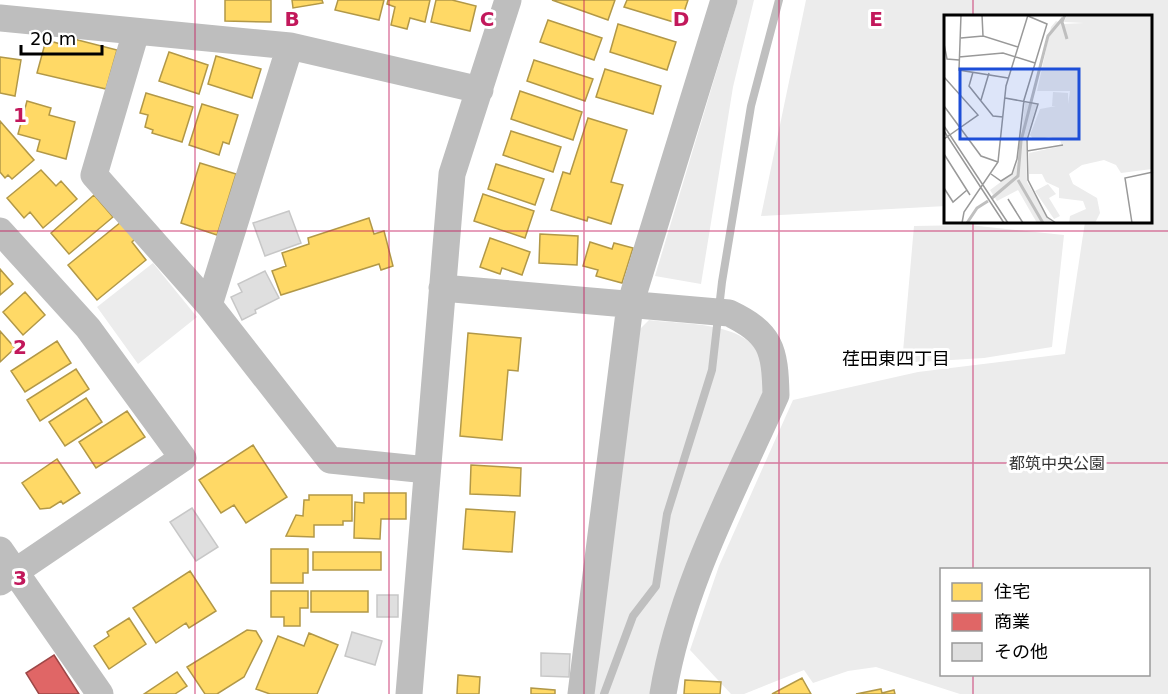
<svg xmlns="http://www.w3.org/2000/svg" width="1168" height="694" font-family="'DejaVu Sans','Noto Sans JP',sans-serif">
  <rect width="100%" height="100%" fill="#fff"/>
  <path fill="#ececec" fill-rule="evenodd" d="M738,0H754L733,87L701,284L655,276Z
    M806,0H1168V694H960L876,667L848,671L813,683L804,670L744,694H731L690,650L719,566L793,400L918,372L1065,354L1085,222H1152V16H946V206L761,216ZM942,570H1148V674H942Z
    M969,225L1064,235L1052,347L984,358L902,363L914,226Z
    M153,263L197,317L138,364L97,307Z
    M649,320C686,325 756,320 765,368C767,376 765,387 764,396L655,694H594L637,332Z"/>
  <path fill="#ffd966" stroke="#b29847" stroke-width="1.5" d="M225,0H271V22L225,21Z
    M292,0H322L323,3L293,8Z
    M338,0H384L379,20L335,10Z
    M388,0H430L425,22L410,18L407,29L391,25L395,7L387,4Z
    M436,0H452L476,6L470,31L431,22Z
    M552,0H615L608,20Z
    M627,0H688L680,24L624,7Z
    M548,20L602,38L594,60L540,42Z
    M618,24L676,42L667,70L610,52Z
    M70,38L117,50L106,89L37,73L46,40L68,46Z
    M169,52L208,65L199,94L159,81Z
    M216,56L261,69L252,98L208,84Z
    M0,57L21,60L15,96L0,93Z
    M534,60L593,79L585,101L527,81Z
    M605,69L661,86L653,114L596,97Z
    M520,91L582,112L573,140L511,119Z
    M146,93L193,107L182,142L152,133L153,130L145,127L148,115L140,113Z
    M27,101L51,108L49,115L75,122L66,159L37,151L40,140L18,134Z
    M202,104L238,115L229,144L223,142L219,155L189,145Z
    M588,118L627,130L611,182L623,185L611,224L588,217L587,221L551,210L563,172L570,174Z
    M0,121L34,160L12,179L8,175L5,178L0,172Z
    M511,131L561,147L553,172L503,155Z
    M200,163L236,174L217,235L181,223Z
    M496,164L544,179L535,205L488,189Z
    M41,170L56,186L61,181L77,199L43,228L30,212L24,218L7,198Z
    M483,194L534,211L525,238L474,221Z
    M94,195L113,217L69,254L51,233Z
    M369,218L374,234L384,231L393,266L381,270L379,264L281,295L272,271L286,266L282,253L309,244L308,238Z
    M121,222L135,239L132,242L146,260L97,300L68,265Z
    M540,234L578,236L577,265L539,263Z
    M490,238L530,252L522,275L502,268L500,274L480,267Z
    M590,242L612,249L614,243L633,248L622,283L596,276L598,270L583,266Z
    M0,269L13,284L0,295Z
    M25,292L45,315L23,335L3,312Z
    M0,331L15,348L0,362Z
    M468,333L521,338L518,371L508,370L502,440L460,436Z
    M57,341L71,363L25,392L11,371Z
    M76,369L89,389L40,421L27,400Z
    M86,398L102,422L65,446L49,422Z
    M127,411L145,437L96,468L79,442Z
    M253,445L287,497L246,523L234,505L221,513L199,480Z
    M57,459L80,493L63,504L61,501L50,508L40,509L22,483Z
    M471,465L521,468L520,496L470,494Z
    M364,493H406V519H381L380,539L354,538L355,502L364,503Z
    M309,495H352V521H343V525H314V537L286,536L296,515L303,516L304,500H309Z
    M466,509L515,512L512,552L463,549Z
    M271,549H308V573H303V583H271Z
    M313,552H381V570H313Z
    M190,571L216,611L189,628L186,623L156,643L133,608Z
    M271,591H308V608H300V626H284V617H271Z
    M311,591H368V612H311Z
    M129,618L146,644L109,669L94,646L109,636L107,632Z
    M247,630L256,631L262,641L244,677L217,694H205L187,667Z
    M309,633L338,645L317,694H270L256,689L278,636L304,646Z
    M177,672L187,686L175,694H144Z
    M458,675L480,677L479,694H457Z
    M802,678L811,694H772Z
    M685,680L721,682L720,694H684Z
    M531,688L555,690V694H531Z
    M881,689L882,693L894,690L895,694H856Z"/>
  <path fill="#e06666" stroke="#9d4747" stroke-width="1.5" d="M54,655L79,694H39L26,673Z"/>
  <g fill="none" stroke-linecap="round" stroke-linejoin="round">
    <path stroke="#bfbfbf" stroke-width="8" d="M604,694L633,616L656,586L667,514L712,370L722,282L751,106L779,0"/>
  </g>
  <path fill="#dfdfdf" stroke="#c7c7c7" stroke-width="1.5" d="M289,211L301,243L265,256L253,223Z
    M265,271L279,298L255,310L256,313L242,320L231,297L242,292L238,284Z
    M192,508L218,547L196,561L170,522Z
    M377,595H398V617H377Z
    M352,632L382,641L375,665L345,656Z
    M541,653L570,654L569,677L541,676Z"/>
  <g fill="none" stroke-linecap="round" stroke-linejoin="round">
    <path stroke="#bebebe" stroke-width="27" d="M0,18L290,46L480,90
      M136,32L94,175L209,305L330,460L427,470
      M0,231L88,328L183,458L0,582
      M442,288L729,313C771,333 775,349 776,395C733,491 680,589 663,694
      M209,305L290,46
      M0,550L100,694
      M409,694L452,174L508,0
      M581,694L630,305L724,0"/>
  </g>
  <path fill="none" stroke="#c2185b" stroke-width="1.5" stroke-opacity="0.55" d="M195,0V694M389,0V694M584,0V694M779,0V694M973,0V16M973,222V570M0,231H1168M0,463H1168M973,674V694"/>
  <g text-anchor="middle" stroke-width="6" stroke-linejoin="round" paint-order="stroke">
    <g font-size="16" fill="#333" stroke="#fff">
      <text x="1057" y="469">都筑中央公園</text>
    </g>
    <g font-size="18" fill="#000" stroke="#fff">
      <text x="896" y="365">荏田東四丁目</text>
    </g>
  </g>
  <g transform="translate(944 15)">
    <rect width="208" height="208" fill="#fff"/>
    <path d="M123,0H208V154L177,158L172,150L160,145L138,150L125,159L129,169L153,183L156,198L151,208H125L126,201L142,194L139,186L115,183V173L102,167L98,159H85V138L118,131L116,125L105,122L90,125L86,120L96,94L112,91H108L109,77L124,78V89L126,76H93L107,12L112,6L119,9L140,8L120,7ZM81,88L93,89L82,125L83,167L108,208H93L74,175L53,186L46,175L69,158L74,146ZM104,169L112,179L105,183L116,201L110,204L91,176Z" fill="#ececec"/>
    <path fill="none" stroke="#bfbfbf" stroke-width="3" d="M121,0L118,7L123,24M74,165L99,208M48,183L74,161L77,126L104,21L119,3M23,208L33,193L44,186"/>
    <path fill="none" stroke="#999" stroke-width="1.5" d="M17,0L15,55L64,63M38,0L39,21L74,32M17,23L39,21M0,29L3,44L15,45M15,42L59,38L91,48M29,57L25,71L49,101L59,102M0,62L34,100L0,124M61,83L94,89L83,125L84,165L103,202L112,208M37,85L45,58M0,91L37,141L54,147M0,111L64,208M0,116L60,208M83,136L119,130M0,139L26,180M47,159L57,166L68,159L73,144L80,85L103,9L84,1M0,173L9,187L23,175M64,184L79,208M18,208L20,197L54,147L62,71L84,0M188,208L181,163L209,157"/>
    <path fill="#1d4ed8" fill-opacity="0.15" stroke="#1d4ed8" stroke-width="3" d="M16,54H135V124H16Z"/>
    <rect width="208" height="208" fill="none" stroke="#000" stroke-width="3"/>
  </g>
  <g font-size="20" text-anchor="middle" font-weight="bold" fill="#c2185b" stroke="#fff" stroke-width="6" stroke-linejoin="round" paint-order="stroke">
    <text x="292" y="26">B</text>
    <text x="487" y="26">C</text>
    <text x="681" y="26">D</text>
    <text x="876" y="26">E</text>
    <text x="20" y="122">1</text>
    <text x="20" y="354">2</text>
    <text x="20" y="585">3</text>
  </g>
  <rect x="940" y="568" width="210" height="108" fill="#ffffff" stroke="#999999" stroke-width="1.5"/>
  <rect x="952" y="583" width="30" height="18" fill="#ffd966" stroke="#999999" stroke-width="1.5"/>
  <text x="994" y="598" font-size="18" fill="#000000">住宅</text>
  <rect x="952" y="613" width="30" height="18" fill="#e06666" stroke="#999999" stroke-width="1.5"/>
  <text x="994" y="628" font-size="18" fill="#000000">商業</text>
  <rect x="952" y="643" width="30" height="18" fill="#dfdfdf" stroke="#999999" stroke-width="1.5"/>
  <text x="994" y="658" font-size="18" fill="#000000">その他</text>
  <path d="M21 45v9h81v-9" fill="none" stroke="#000000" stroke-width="3"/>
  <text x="30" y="45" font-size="18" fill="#000000" stroke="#ffffff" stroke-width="4.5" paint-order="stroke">20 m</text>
</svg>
